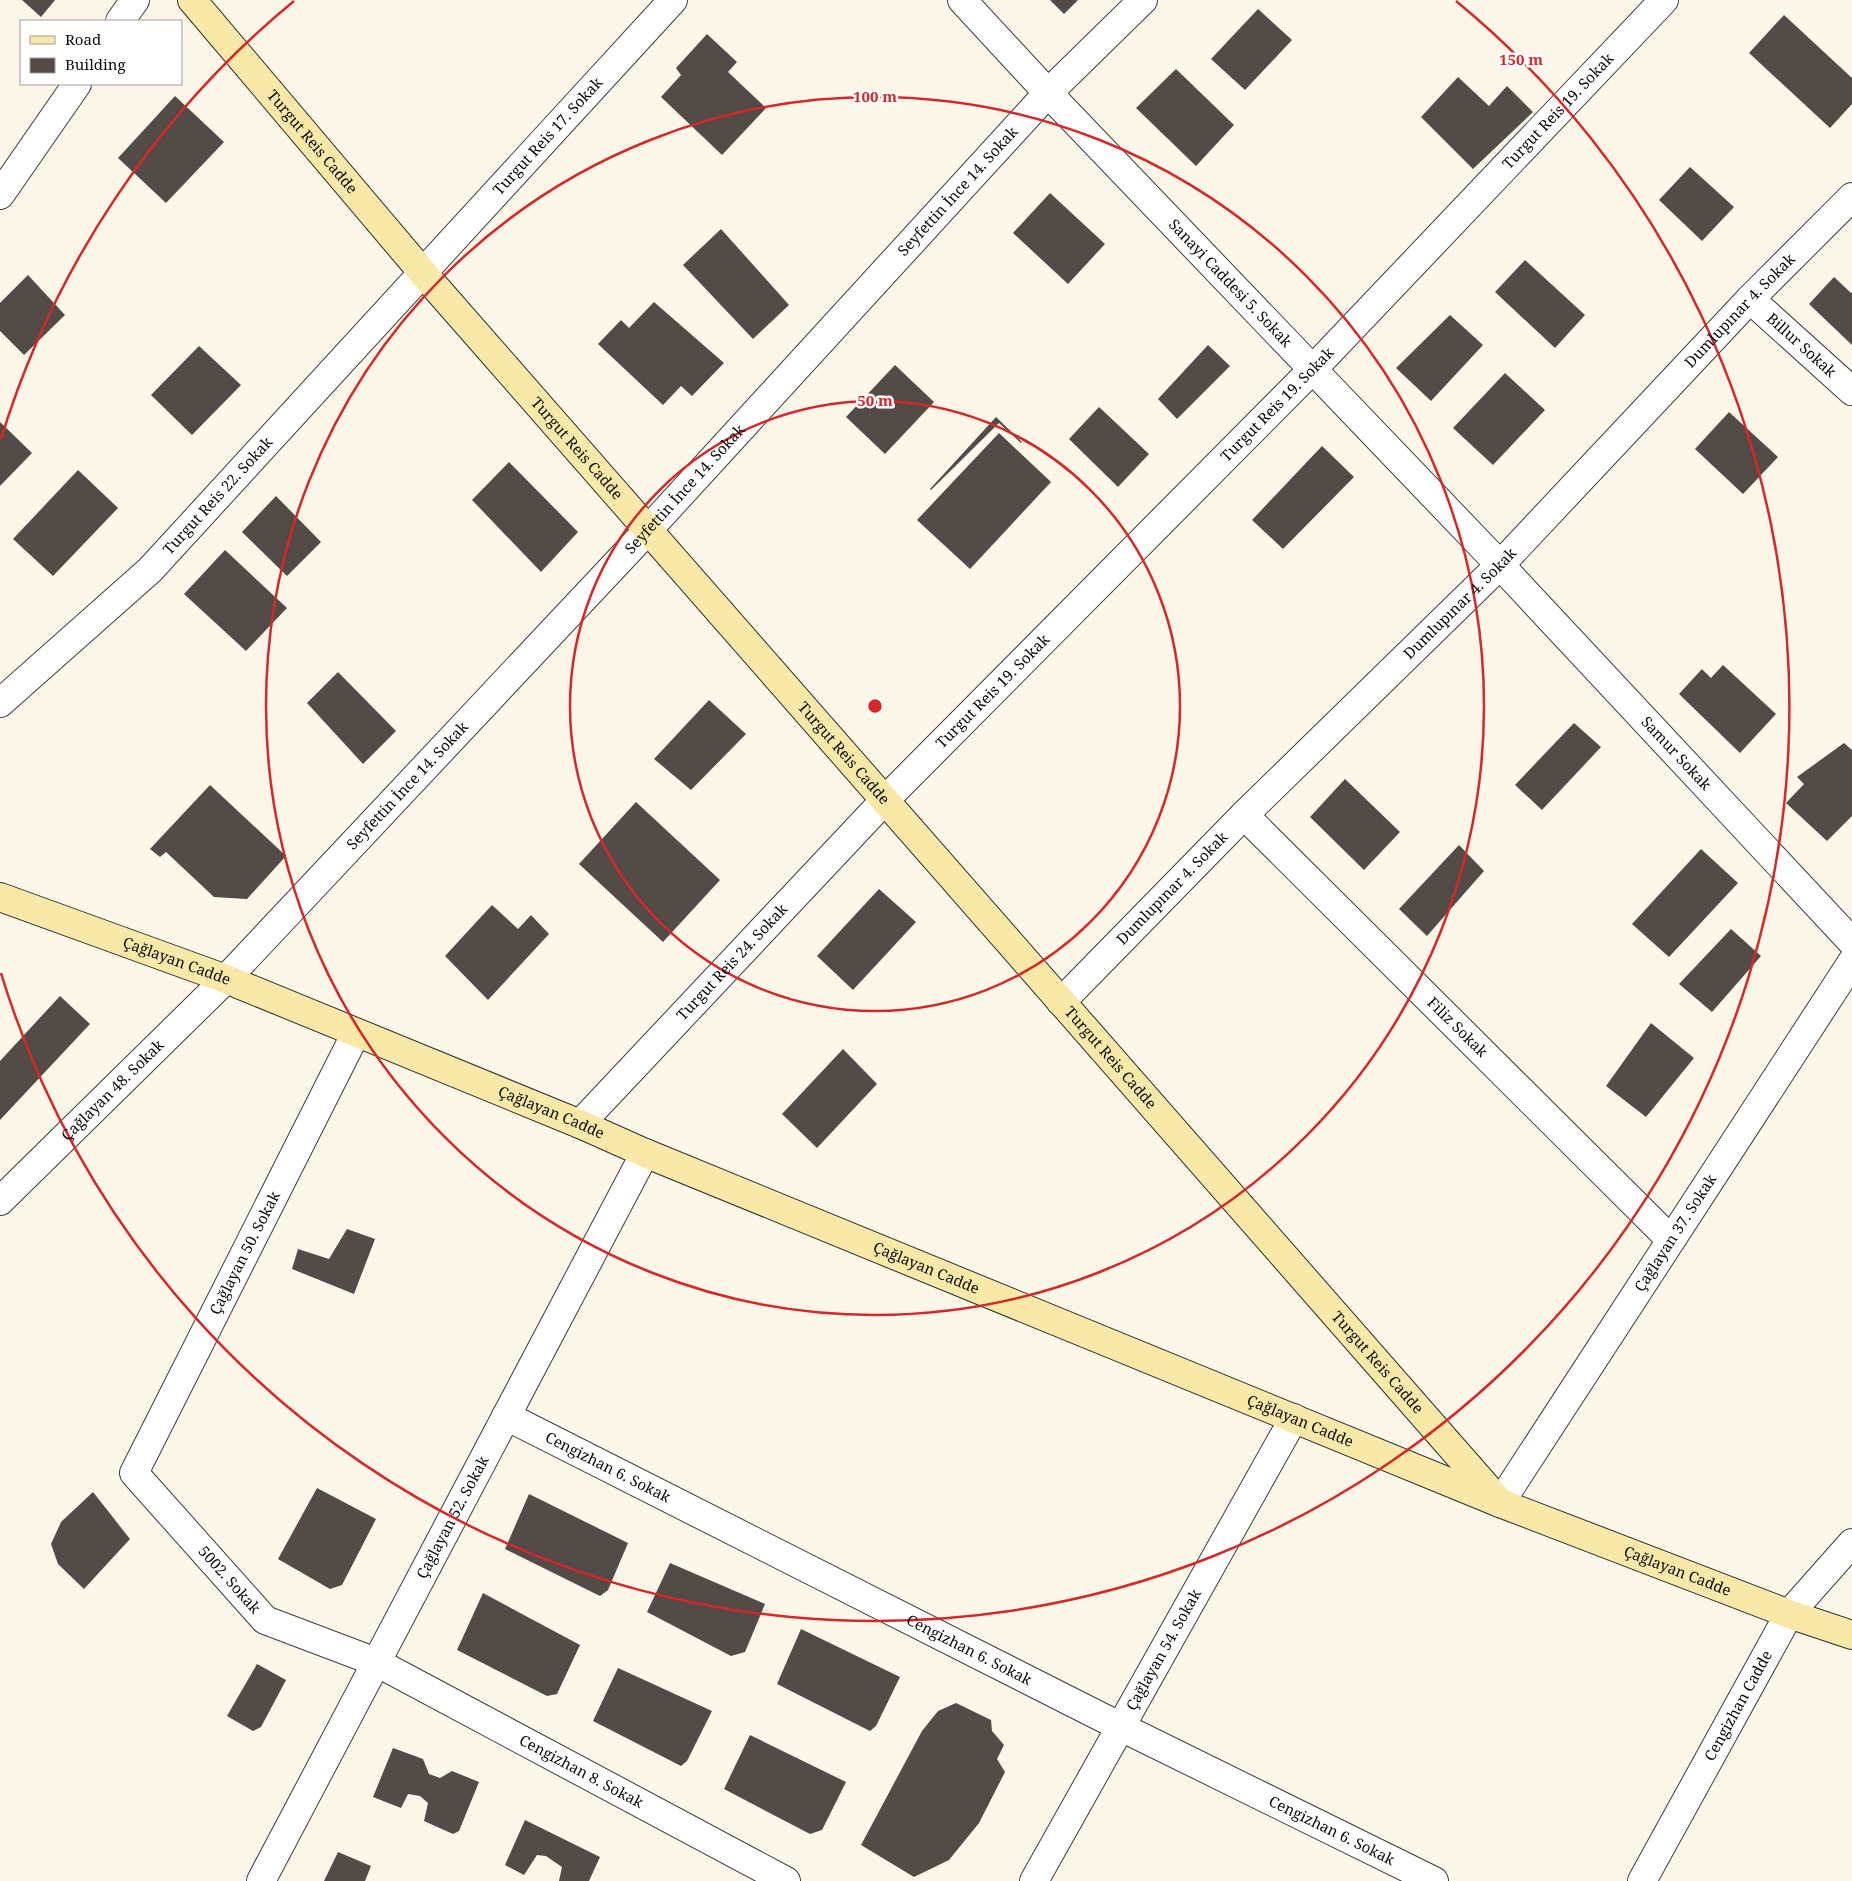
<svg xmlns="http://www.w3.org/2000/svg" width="1852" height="1881" font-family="'Noto Serif',serif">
  <rect width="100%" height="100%" fill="#fdf7e9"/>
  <path fill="#524b47" d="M22,0H55L41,17Z
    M1050,0H1078L1064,14Z
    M1258,9L1292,40L1245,90L1211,59Z
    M1784,15L1852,78V104L1830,128L1749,53Z
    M707,34L737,62L728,72L766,108L722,155L661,97L681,75L676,68Z
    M1176,69L1234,125L1196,166L1136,108Z
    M1458,77L1489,106L1507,86L1533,112L1473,169L1421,117Z
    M175,96L224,142L166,203L118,158Z
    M1690,167L1734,207L1702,241L1659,200Z
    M1050,193L1105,244L1068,284L1013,233Z
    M721,229L789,305L753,339L683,265Z
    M1525,260L1585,315L1555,348L1495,292Z
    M28,275L65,315L24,355L0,331V303Z
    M1834,277L1851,293L1852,292V345L1809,304Z
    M654,302L724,363L692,396L681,386L663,405L598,344L621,320L629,328Z
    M1450,315L1483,345L1431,401L1396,368Z
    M1208,345L1230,366L1177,419L1158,399Z
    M199,346L241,385L192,435L151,395Z
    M895,365L934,402L885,454L846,417Z
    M1505,373L1545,410L1493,465L1453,428Z
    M1099,407L1149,454L1118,487L1069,439Z
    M1729,412L1778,457L1743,494L1695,449Z
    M996,417L1022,442L1021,443L999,423L931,490L930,489Z
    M0,422L32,453L0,486Z
    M999,433L1051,482L970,569L917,520Z
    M1322,446L1354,477L1283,549L1252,520Z
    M509,462L578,532L541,572L472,500Z
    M78,470L118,508L53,576L13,539Z
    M276,496L321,542L287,576L242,532Z
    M225,550L287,608L246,651L184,594Z
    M1723,665L1776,714L1740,753L1679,694L1702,669L1711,678Z
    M338,672L396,731L363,764L307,703Z
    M709,700L746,734L691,790L654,759Z
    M1574,723L1601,747L1542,810L1515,785Z
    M1844,743L1852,750V816L1827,841L1786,803L1804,784L1797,777Z
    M1345,779L1400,832L1364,870L1310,817Z
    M210,785L286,856L247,899L214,897L166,852L160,857L150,849Z
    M636,802L720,880L663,942L579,864Z
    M1459,845L1484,871L1427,936L1399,909Z
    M1701,849L1738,883L1669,957L1632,924Z
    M879,889L916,922L853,990L817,956Z
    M492,905L518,929L531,915L549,934L488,1000L445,956Z
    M1731,929L1761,956L1712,1012L1679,984Z
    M60,996L90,1024L0,1120V1061Z
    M1651,1023L1694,1058L1646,1117L1606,1086Z
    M843,1049L877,1084L817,1148L782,1114Z
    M347,1229L375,1239L354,1294L292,1269L298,1249L329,1259Z
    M317,1488L376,1519L342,1585L330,1589L278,1559Z
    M93,1492L130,1539L84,1589L58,1564L51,1544L61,1522Z
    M529,1494L628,1543L608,1590L600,1596L505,1549Z
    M670,1563L765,1604L745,1652L731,1656L647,1612Z
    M483,1593L580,1645L557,1694L547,1696L457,1650Z
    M801,1629L900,1677L876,1726L870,1731L777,1684Z
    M257,1664L286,1680L261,1727L253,1731L227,1716Z
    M618,1668L712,1711L687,1761L681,1766L593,1721Z
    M956,1703L991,1720L992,1731L1004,1745L997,1759L1005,1772L979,1823L949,1860L914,1877L861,1845L922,1731L938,1711Z
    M750,1735L846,1782L822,1830L810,1834L724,1789Z
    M393,1748L423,1759L429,1774L440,1778L452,1771L479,1782L459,1831L453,1834L424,1821L428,1803L420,1796L408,1794L401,1808L373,1797Z
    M525,1820L600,1857L589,1881H559L562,1867L546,1856L537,1855L524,1875L505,1865Z
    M338,1852L371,1866L365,1881H324Z"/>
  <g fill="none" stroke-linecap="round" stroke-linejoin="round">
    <defs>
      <g id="street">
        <path id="s1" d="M962,0L1048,93L1500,565L1852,942"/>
        <path d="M120,21L135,0"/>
        <path d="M0,195L77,84"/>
        <path id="s2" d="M1750,299L1852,391"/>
        <path id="s3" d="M0,703L150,570L673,0"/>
        <path id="s4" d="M1244,815L1671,1240"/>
        <path id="s5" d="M1061,1002L1244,815L1500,565L1750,299L1852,197"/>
        <path id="s6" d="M356,1033L134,1473L265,1620L376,1662L786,1881"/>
        <path id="s7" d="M580,1124L884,801L1313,369L1664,0"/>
        <path id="s8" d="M0,1201L226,979L647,531L1048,93L1143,0"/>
        <path id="s9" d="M506,1416L1121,1727L1434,1881"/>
        <path id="s10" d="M1500,1503L1852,962"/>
        <path id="s11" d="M261,1881L645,1153"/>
        <path id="s12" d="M1034,1881L1294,1418"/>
        <path id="s13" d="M1642,1881L1789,1614L1852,1543"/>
      </g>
      <g id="secondary">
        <path id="s14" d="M192,0L423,273L1496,1498"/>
        <path id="s15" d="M0,897L226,979L580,1124L645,1153L1500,1503L1789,1614L1852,1635"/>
      </g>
    </defs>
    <use href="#street" stroke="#3d3d3d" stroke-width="30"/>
    <use href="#secondary" stroke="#2c2c2c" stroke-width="30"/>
    <use href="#street" stroke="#fff" stroke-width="28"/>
    <use href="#secondary" stroke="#f9e9a8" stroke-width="28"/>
  </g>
  <g fill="none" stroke="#d62828" stroke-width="2.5">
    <circle cx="875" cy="706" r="305"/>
    <circle cx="875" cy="706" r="609"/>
    <path d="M1 439A914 914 0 0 1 294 1M1456 1A914 914 0 1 1 1 973"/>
  </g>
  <g text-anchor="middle" stroke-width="5" stroke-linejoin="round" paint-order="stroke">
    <g font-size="15" fill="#0a0a0a" stroke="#fff">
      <text dy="5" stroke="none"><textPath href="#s7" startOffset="1408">Turgut Reis 19. Sokak</textPath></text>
      <text dy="5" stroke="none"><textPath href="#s3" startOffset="789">Turgut Reis 17. Sokak</textPath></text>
      <text dy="5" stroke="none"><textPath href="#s14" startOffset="186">Turgut Reis Cadde</textPath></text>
      <text dy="5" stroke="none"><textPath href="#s8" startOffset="1392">Seyfettin İnce 14. Sokak</textPath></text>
      <text dy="5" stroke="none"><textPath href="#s1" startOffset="390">Sanayi Caddesi 5. Sokak</textPath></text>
      <text dy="5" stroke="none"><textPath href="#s5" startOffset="969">Dumlupınar 4. Sokak</textPath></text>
      <text dy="5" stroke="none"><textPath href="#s2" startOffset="69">Billur Sokak</textPath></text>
      <text dy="5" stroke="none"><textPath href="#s7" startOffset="1002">Turgut Reis 19. Sokak</textPath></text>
      <text dy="5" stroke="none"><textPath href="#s14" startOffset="591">Turgut Reis Cadde</textPath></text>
      <text dy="5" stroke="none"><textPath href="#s8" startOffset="988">Seyfettin İnce 14. Sokak</textPath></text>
      <text dy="5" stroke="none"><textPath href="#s3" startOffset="301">Turgut Reis 22. Sokak</textPath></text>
      <text dy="5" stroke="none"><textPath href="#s5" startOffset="564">Dumlupınar 4. Sokak</textPath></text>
      <text dy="5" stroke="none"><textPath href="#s7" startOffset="598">Turgut Reis 19. Sokak</textPath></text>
      <text dy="5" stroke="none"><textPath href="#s14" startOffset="996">Turgut Reis Cadde</textPath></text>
      <text dy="5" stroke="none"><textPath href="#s1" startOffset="1038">Samur Sokak</textPath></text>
      <text dy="5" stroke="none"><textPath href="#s8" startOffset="582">Seyfettin İnce 14. Sokak</textPath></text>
      <text dy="5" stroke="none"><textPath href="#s5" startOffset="159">Dumlupınar 4. Sokak</textPath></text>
      <text dy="5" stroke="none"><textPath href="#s15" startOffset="188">Çağlayan Cadde</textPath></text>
      <text dy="5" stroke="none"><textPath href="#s7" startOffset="222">Turgut Reis 24. Sokak</textPath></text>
      <text dy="5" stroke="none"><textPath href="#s4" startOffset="301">Filiz Sokak</textPath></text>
      <text dy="5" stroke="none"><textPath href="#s14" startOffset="1401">Turgut Reis Cadde</textPath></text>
      <text dy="5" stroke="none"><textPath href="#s8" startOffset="158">Çağlayan 48. Sokak</textPath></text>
      <text dy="5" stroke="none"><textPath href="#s15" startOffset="592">Çağlayan Cadde</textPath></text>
      <text dy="5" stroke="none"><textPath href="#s10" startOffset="322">Çağlayan 37. Sokak</textPath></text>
      <text transform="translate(245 1253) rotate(-63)" y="5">Çağlayan 50. Sokak</text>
      <text dy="5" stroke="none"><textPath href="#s15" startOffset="998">Çağlayan Cadde</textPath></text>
      <text dy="5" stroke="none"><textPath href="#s14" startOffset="1806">Turgut Reis Cadde</textPath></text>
      <text dy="5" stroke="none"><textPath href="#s15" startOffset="1402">Çağlayan Cadde</textPath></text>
      <text dy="5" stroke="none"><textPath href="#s9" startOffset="114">Cengizhan 6. Sokak</textPath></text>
      <text dy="5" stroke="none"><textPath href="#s11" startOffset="411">Çağlayan 52. Sokak</textPath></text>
      <text dy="5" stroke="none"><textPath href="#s15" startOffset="1808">Çağlayan Cadde</textPath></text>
      <text dy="5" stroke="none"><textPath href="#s6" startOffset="636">5002. Sokak</textPath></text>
      <text dy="5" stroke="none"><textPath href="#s9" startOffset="519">Cengizhan 6. Sokak</textPath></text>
      <text dy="5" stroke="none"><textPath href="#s12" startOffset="265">Çağlayan 54. Sokak</textPath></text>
      <text dy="5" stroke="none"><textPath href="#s13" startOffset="200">Cengizhan Cadde</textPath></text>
      <text dy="5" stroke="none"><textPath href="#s6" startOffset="1041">Cengizhan 8. Sokak</textPath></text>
      <text dy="5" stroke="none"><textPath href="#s9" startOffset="924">Cengizhan 6. Sokak</textPath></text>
    </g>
  </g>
  <circle cx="875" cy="706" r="8" fill="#d62828" stroke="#fff" stroke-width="2.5"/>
  <g font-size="15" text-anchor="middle" font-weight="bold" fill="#d62828" stroke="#fff" stroke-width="5" stroke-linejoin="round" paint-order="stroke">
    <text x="1521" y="65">150 m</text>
    <text x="875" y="102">100 m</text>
    <text x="875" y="406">50 m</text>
  </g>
  <rect x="20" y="20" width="162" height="65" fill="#ffffff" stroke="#9d9d9d"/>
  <rect x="30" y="36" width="25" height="8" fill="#f9e9a8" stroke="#9d9d9d"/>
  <text x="65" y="45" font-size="15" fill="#0a0a0a">Road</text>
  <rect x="30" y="58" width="25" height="15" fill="#524b47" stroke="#9d9d9d"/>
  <text x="65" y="70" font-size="15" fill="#0a0a0a">Building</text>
</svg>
